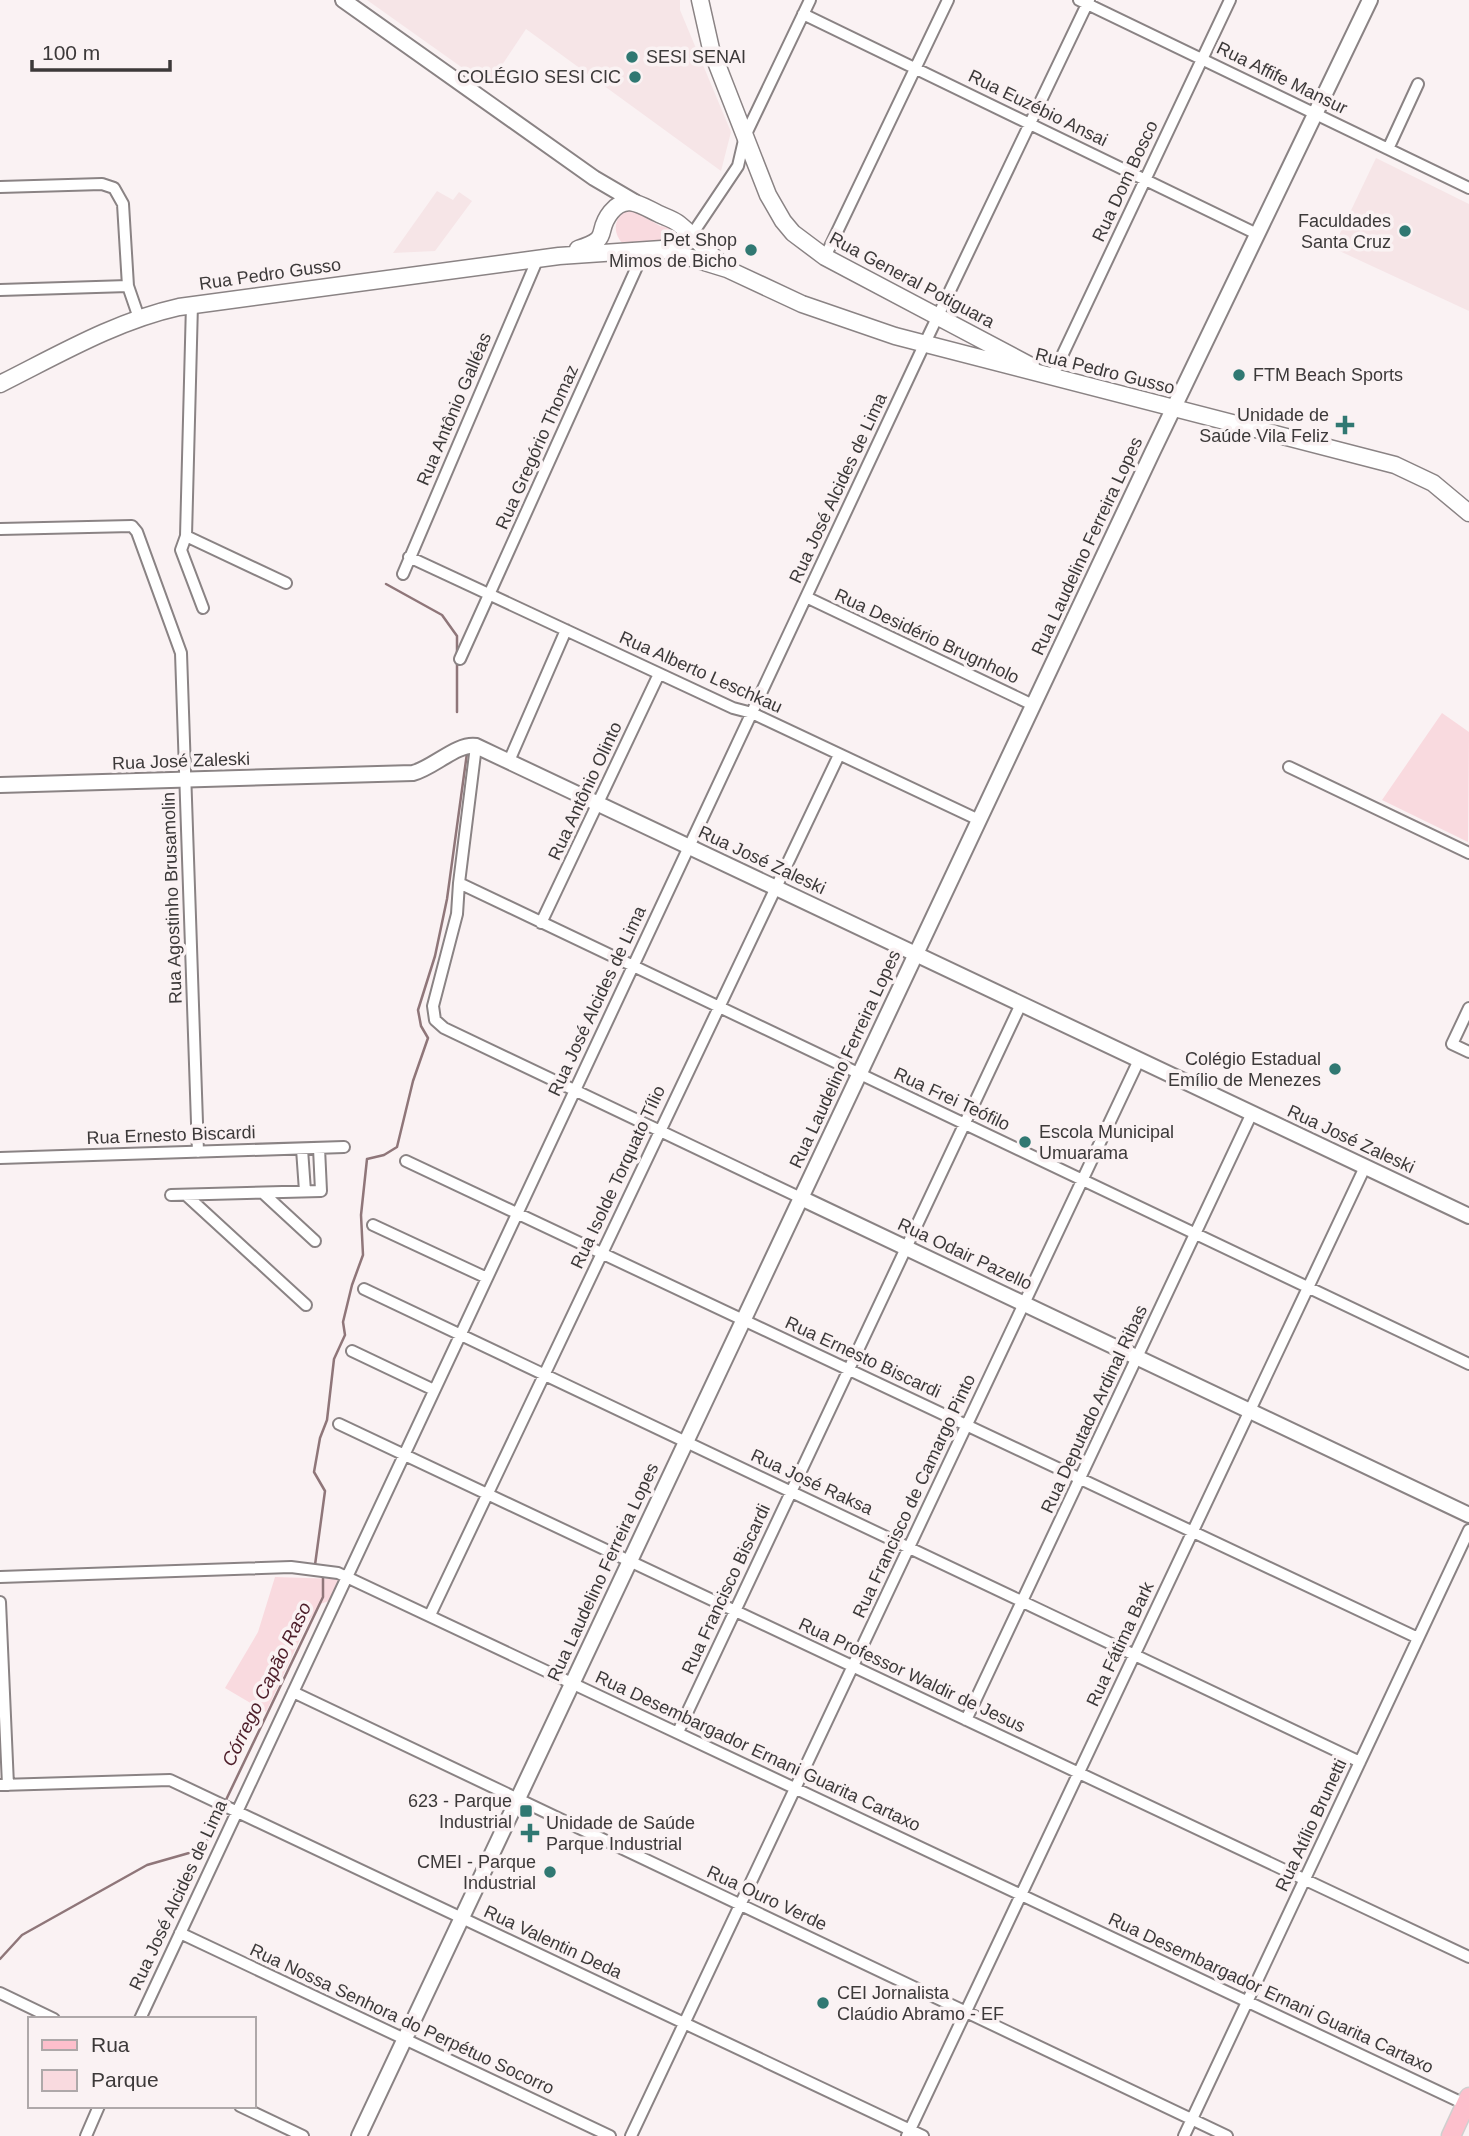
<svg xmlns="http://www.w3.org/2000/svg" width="1469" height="2136" font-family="Arial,sans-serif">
  <rect width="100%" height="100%" fill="#faf2f3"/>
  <path fill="#f6e5e7" d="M367,0H680V10L731,132L721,171L526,29L488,86Z
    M1376,158L1469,204V311L1333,248Z
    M437,191L453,200L459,192L472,201L435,251L393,253Z"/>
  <path fill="#f9dadf" d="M629,208L660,226L673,228L681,236L678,243L624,245C611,232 614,217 629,208Z
    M1442,713L1469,732L1468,842L1382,800Z
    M275,1577L338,1579L335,1599L320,1604L308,1622L266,1712L225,1688L258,1632Z"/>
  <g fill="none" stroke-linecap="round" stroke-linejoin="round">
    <path stroke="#8f7679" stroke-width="2.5" d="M386,584L442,615L457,636V655
      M457,662V712
      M315,1565L325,1491L314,1472L320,1438L327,1420L334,1359L345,1335L343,1322L352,1285L363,1255L361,1215L367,1159L384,1155L397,1147L413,1081L428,1038L421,1026L418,1010L435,956L447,899L467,753
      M225,1802L323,1597V1575
      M0,1959L22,1935L147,1865L203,1849L222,1808"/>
    <defs>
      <path id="minor" d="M1079,0L1469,188
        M803,14L1257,234
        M1388,149L1418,84
        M0,187L102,184L114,188L123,204L128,286L139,318
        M691,236L738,166L745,136L810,0
        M825,257L948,0
        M0,290L128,286
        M192,304L186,536L181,550L203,608
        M1052,377L1230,0
        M0,529L132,526L137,532L181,653L198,1152
        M186,536L286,583
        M409,557L733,708L752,713L979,820
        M403,574L538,258
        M806,597L1033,705
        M460,659L645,249
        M476,746L459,883L457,914L433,1006L435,1020L444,1028L801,1198
        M509,761L566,630
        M1289,767L1469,853
        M459,883L1469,1364
        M541,923L659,674
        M1469,1008L1452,1044L1469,1052
        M302,1149L305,1191
        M0,1158L344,1147
        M406,1161L1418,1638
        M263,1193L315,1241
        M171,1195L321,1191L319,1148
        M186,1195L306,1305
        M373,1225L487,1278
        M364,1289L1360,1762
        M352,1351L434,1390
        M339,1424L1469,1957
        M0,1577L291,1567L338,1573L1469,2106
        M0,1602L8,1785
        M430,1615L839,755
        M293,1692L1227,2136
        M966,1720L1252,1113
        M678,1732L1021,1004
        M0,1785L170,1780L923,2136
        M180,1933L610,2136
        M0,1993L54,2019
        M140,2019L924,345L1089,0
        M240,2106L303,2136
        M86,2136L99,2106
        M631,2136L1139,1060
        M907,2136L1365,1167
        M1184,2136L1469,1530"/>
      <path id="tertiary" d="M343,0L594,178L635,202
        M0,785L413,773C433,768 457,743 476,746L1469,1216
        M801,1198L1469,1515
        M359,2136L1152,453L1370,0"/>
      <path id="secondary" d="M700,0L711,49L768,195L783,221L793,233L825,257L1031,366
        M578,249C613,238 594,233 611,212C626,193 642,206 659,214C665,217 673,219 679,224C694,236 708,252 722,265
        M0,384C58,355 116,321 179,307L559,256L662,249L727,269L802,304L895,336L1395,465L1433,483L1469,513"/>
      <path id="primary" d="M1451,2136L1469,2097"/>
    </defs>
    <use href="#minor" stroke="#8a8384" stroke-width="14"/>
    <use href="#tertiary" stroke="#8a8384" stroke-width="18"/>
    <use href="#secondary" stroke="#8a8384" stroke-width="19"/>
    <use href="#primary" stroke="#d0cfcf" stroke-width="21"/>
    <use href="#minor" stroke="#fff" stroke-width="10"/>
    <use href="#tertiary" stroke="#fff" stroke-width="14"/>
    <use href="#secondary" stroke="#fff" stroke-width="16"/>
    <use href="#primary" stroke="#fdbfcc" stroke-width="18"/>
  </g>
  <g fill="#307872" stroke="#faf2f3" stroke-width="2.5">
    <circle cx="632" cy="57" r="7"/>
    <circle cx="635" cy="77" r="7"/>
    <circle cx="1405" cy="231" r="7"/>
    <circle cx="751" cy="250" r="7"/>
    <circle cx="1239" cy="375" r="7"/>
    <path d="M1341.5 414.5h7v7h7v7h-7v7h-7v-7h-7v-7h7z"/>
    <circle cx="1335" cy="1069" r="7"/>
    <circle cx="1025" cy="1142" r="7"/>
    <rect x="519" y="1804" width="14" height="14" rx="3.5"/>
    <path d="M526.5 1822.5h7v7h7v7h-7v7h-7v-7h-7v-7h7z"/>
    <circle cx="550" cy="1872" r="7"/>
    <circle cx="823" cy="2003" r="7"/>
  </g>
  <g text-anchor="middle" stroke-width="7" stroke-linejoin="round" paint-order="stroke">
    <g font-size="18" fill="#3c3939" stroke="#faf2f3" text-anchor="end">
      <text x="646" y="63" text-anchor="start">SESI SENAI</text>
      <text x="621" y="83">COLÉGIO SESI CIC</text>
      <text x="1391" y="227">Faculdades<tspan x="1391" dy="21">Santa Cruz</tspan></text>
      <text x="737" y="246">Pet Shop<tspan x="737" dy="21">Mimos de Bicho</tspan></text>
      <text x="1253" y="381" text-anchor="start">FTM Beach Sports</text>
      <text x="1329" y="421">Unidade de<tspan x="1329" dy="21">Saúde Vila Feliz</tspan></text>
      <text x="1321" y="1065">Colégio Estadual<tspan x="1321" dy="21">Emílio de Menezes</tspan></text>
      <text x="1039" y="1138" text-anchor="start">Escola Municipal<tspan x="1039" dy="21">Umuarama</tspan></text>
      <text x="512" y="1807">623 - Parque<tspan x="512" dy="21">Industrial</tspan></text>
      <text x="546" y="1829" text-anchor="start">Unidade de Saúde<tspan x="546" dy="21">Parque Industrial</tspan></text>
      <text x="536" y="1868">CMEI - Parque<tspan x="536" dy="21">Industrial</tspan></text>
      <text x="837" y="1999" text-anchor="start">CEI Jornalista<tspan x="837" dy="21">Claúdio Abramo - EF</tspan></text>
    </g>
    <g font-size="18" fill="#3c3939" stroke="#faf2f3">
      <text transform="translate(1282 78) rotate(26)" y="6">Rua Affife Mansur</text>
      <text transform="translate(1038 108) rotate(26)" y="6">Rua Euzébio Ansai</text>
      <text transform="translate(1125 181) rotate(-65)" y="6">Rua Dom Bosco</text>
      <text transform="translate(270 274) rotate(-8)" y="6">Rua Pedro Gusso</text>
      <text transform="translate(912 280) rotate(28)" y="6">Rua General Potiguara</text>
      <text transform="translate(1105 371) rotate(14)" y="6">Rua Pedro Gusso</text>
      <text transform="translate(454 409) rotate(-67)" y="6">Rua Antônio Galléas</text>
      <text transform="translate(537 447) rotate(-66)" y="6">Rua Gregório Thomaz</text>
      <text transform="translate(838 488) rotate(-65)" y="6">Rua José Alcides de Lima</text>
      <text transform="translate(1087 546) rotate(-65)" y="6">Rua Laudelino Ferreira Lopes</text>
      <text transform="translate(927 636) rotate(25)" y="6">Rua Desidério Brugnholo</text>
      <text transform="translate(701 672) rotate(24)" y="6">Rua Alberto Leschkau</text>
      <text transform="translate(181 761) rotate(-2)" y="6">Rua José Zaleski</text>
      <text transform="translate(585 791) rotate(-65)" y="6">Rua Antônio Olinto</text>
      <text transform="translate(762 860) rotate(25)" y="6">Rua José Zaleski</text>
      <text transform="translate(172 898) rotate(-92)" y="6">Rua Agostinho Brusamolin</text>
      <text transform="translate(597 1001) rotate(-65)" y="6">Rua José Alcides de Lima</text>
      <text transform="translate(845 1059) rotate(-65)" y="6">Rua Laudelino Ferreira Lopes</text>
      <text transform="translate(952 1099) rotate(25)" y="6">Rua Frei Teófilo</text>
      <text transform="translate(171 1135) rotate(-2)" y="6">Rua Ernesto Biscardi</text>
      <text transform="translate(1351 1139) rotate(25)" y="6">Rua José Zaleski</text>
      <text transform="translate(618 1177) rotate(-65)" y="6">Rua Isolde Torquato Tílio</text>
      <text transform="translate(965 1254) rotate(25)" y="6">Rua Odair Pazello</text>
      <text transform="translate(863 1357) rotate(25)" y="6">Rua Ernesto Biscardi</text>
      <text transform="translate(1094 1409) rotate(-65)" y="6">Rua Deputado Ardinal Ribas</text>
      <text transform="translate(812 1482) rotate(25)" y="6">Rua José Raksa</text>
      <text transform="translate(914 1496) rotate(-65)" y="6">Rua Francisco de Camargo Pinto</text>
      <text transform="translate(603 1572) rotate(-65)" y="6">Rua Laudelino Ferreira Lopes</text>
      <text transform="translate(726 1589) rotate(-65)" y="6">Rua Francisco Biscardi</text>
      <text transform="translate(1120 1644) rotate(-65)" y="6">Rua Fátima Bark</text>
      <text transform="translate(912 1675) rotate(25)" y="6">Rua Professor Waldir de Jesus</text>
      <text transform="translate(758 1751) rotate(25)" y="6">Rua Desembargador Ernani Guarita Cartaxo</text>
      <text transform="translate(1311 1825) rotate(-65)" y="6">Rua Atílio Brunetti</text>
      <text transform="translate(178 1895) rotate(-65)" y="6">Rua José Alcides de Lima</text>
      <text transform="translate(767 1898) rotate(25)" y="6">Rua Ouro Verde</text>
      <text transform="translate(553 1942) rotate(25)" y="6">Rua Valentin Deda</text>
      <text transform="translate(1271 1993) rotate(25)" y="6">Rua Desembargador Ernani Guarita Cartaxo</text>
      <text transform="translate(402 2019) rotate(25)" y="6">Rua Nossa Senhora do Perpétuo Socorro</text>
    </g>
    <g font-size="19" font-style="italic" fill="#4c1d29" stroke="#faf2f3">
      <text transform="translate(266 1684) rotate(-64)" y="7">Córrego Capão Raso</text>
    </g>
  </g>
  <rect x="28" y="2017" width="228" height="91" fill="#faf2f3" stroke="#aea8a9" stroke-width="2"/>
  <rect x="42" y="2040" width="35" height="10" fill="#fdbfcc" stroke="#aea8a9" stroke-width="2"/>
  <text x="91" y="2052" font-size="21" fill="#3c3939">Rua</text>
  <rect x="42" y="2070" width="35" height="21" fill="#f9dadf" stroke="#aea8a9" stroke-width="2"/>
  <text x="91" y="2087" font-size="21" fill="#3c3939">Parque</text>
  <path d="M32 60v10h138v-10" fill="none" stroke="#3c3939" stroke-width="3.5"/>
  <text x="42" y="60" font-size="21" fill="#3c3939" stroke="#faf2f3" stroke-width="5" paint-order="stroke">100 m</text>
</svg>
